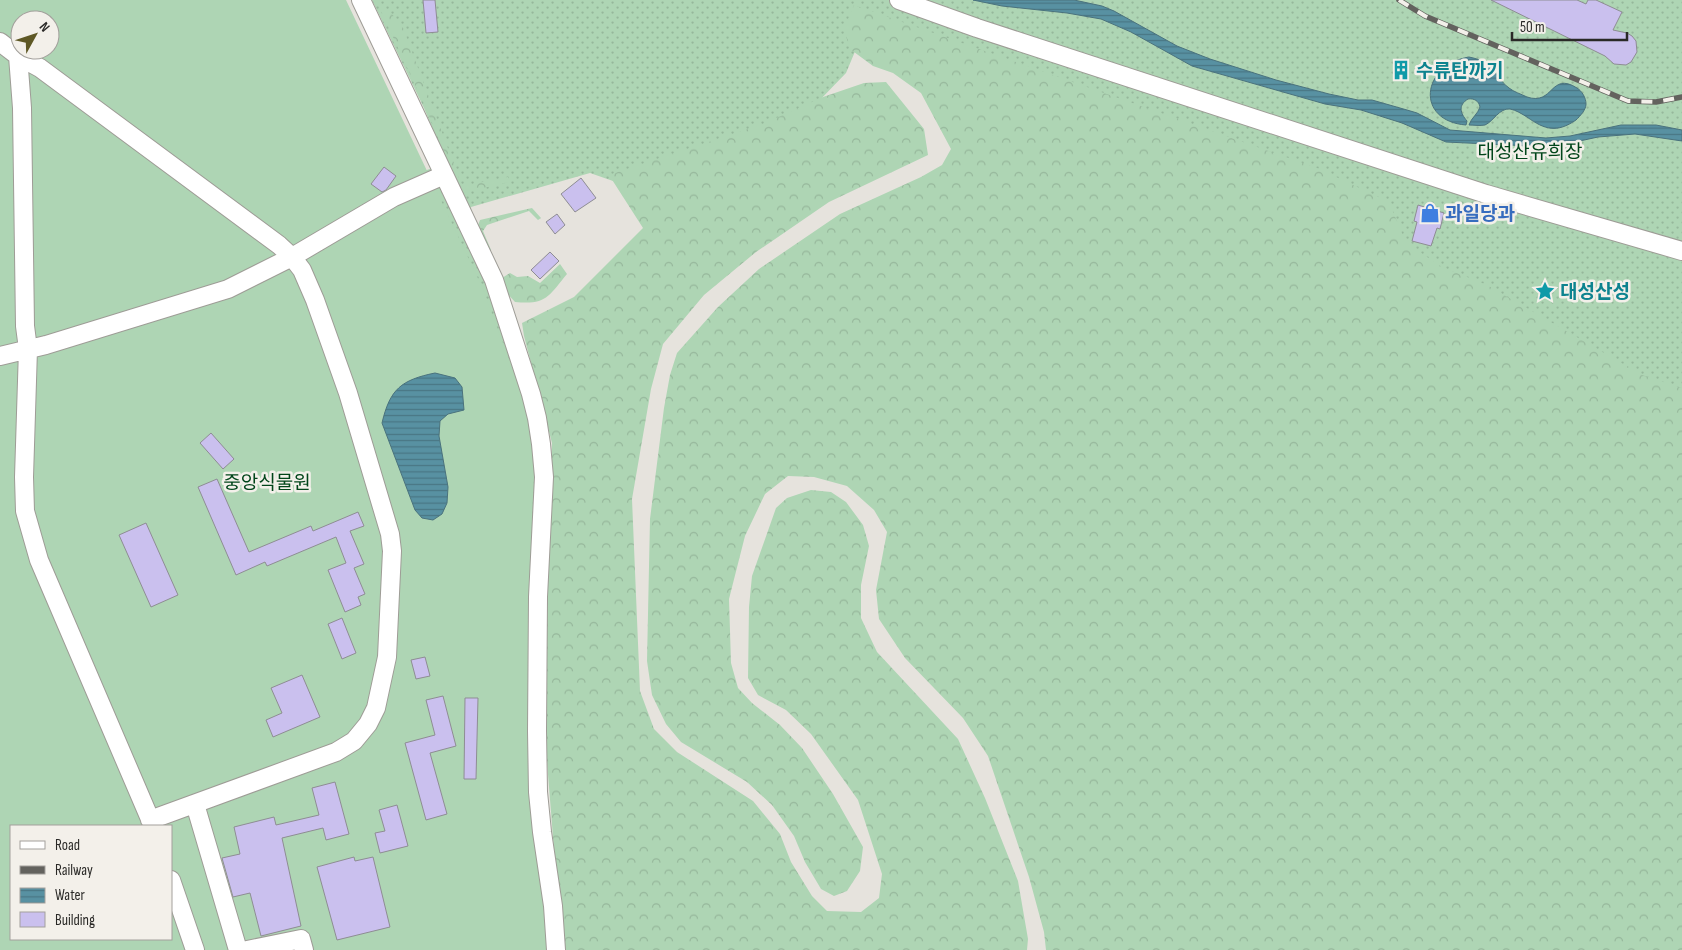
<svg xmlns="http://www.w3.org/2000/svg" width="1682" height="950" font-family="'Sofia Sans Condensed','Noto Sans KR',sans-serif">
  <defs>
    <pattern id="grass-dots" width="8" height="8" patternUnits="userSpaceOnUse" patternTransform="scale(1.25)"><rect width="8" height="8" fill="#aed5b4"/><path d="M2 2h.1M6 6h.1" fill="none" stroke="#96b79b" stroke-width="1.8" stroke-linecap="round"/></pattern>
    <pattern id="forest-crowns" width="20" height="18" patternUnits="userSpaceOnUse" patternTransform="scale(1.25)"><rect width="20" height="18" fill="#aed5b4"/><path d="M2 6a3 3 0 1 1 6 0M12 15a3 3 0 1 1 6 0" fill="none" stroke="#96b79b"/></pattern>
    <pattern id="water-rules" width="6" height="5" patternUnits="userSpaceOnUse" patternTransform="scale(1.25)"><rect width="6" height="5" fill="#5891a2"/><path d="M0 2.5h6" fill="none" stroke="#497684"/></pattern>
  </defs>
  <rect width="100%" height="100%" fill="#e6e3dd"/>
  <path fill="url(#grass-dots)" d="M372,0H1682V396L864,30L846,73L817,103L809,108L613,181L590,173L471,207L473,227L520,386L537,453L532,592L50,50L424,171L447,163L424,108Z"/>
  <path fill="url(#forest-crowns)" d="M854,5L1317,168L1389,202L1406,243L1442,267L1487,285L1642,375L1682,388V950H1046L1044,932L1029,877L988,756L963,718L905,658L879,619L876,590L887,532L874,510L847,486L814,477L788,476L765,494L745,536L729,599L731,663L738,688L752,703L780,725L802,748L833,794L863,847L860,871L847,891L834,896L821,889L805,862L794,836L772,805L747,782L681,742L666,724L652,695L647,661L650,519L664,408L670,375L677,353L718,307L759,269L840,214L921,177L942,165L951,149L921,93L893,73L873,66L850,49L844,29Z
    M380,9L388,10L402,25L462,186L508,177L510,182L461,193L425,106Z
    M886,82L924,129L928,155L829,202L756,252L704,295L663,344L651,389L632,499L640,691L654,729L677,752L753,801L780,834L791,862L812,896L827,911L861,912L879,898L882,874L858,800L811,734L786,710L758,695L748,678L749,607L752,576L776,508L787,498L811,490L831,492L846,502L863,525L869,546L861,585V618L877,652L958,739L985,798L1018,881L1028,939L1027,950H562L542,699L552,443L524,336L522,323L574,297L643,228L609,175L763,124L823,97L864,83Z
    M532,208L541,218L538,220L529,211L487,225L483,231L491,250L488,252L477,228L480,220Z
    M560,264L567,274C548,297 546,305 515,302L507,293L502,278L510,273L517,277L528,276L540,283Z"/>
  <path fill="#aed5b4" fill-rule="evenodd" d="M0,0H346L483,289L527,408L535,452L530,568L529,765L547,913L549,950H0ZM20,20H50V50H20ZM11,826H171V939H11Z"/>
  <path fill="url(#water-rules)" stroke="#4a727d" d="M973,0H1074L1102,6L1114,11L1177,46L1210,59L1276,80L1329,94L1358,100H1372L1407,110L1417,113L1450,130L1546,138L1570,136L1621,125H1656L1682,130V141L1635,134L1598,137L1552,147L1446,142L1402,123L1361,110L1325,104L1192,66L1131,32L1101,19L1067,13L1002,6Z
    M1469,57C1498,63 1491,74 1509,88C1514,92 1521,94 1527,97C1554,106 1550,71 1577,88C1582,91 1586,98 1586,104C1586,110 1580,116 1576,120C1557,133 1545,130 1527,117C1522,114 1516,110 1510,109C1499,108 1494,121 1485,125C1480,126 1474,125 1469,125C1471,118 1478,114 1480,107C1479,101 1474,98 1468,99C1458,105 1460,113 1467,121L1466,125C1415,121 1421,65 1469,57Z
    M435,373L455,378L462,387L464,410L448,414L440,421L439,436L448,487L447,503L442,514L433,520L422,518L415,510L382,423C390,389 401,380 435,373Z"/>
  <path fill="#cac0ee" stroke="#8e8d93" d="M423,0H435L438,32L426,33Z
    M1491,0H1577L1586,4L1588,0H1596L1622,12L1613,30L1627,33L1632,36L1636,41L1637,52L1631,62L1626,65L1614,64L1605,56Z
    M384,167L396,176L386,190L382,192L371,184Z
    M581,178L596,198L575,212L561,194Z
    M1418,205L1444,213L1440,229L1437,228L1431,246L1412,241L1417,222L1414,221Z
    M557,214L565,225L555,234L546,222Z
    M550,252L559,261L540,279L531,270Z
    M211,433L234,459L223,469L200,443Z
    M217,479L249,552L311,526L313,531L358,512L364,526L350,531L364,564L354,568L365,594L358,597L361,605L345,612L328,570L346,563L336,537L267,566L265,562L236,575L198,487Z
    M146,523L178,595L151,607L119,535Z
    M342,618L356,653L342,659L328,624Z
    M425,657L430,676L416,679L411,660Z
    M302,675L320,717L273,737L266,720L282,713L271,688Z
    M443,696L456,746L430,753L447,814L426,820L405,743L435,735L426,700Z
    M465,698H478L476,779H464Z
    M335,782L349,834L326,840L323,828L282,838L301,926L261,936L250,893L233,897L222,858L240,854L234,827L274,817L276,825L319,815L312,788Z
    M397,805L408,846L380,853L375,833L385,831L379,810Z
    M354,857L355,861L373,857L390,927L337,940L317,867Z"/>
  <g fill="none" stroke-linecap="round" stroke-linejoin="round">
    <defs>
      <path id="street" d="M361,0L494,280L531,394L537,418L541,444L544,477L538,597L537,731L538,792L542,832L553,906L556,950
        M899,0L977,28L1486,194L1682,251
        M0,42L18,56L40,68L279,245L292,257L302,270L315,300L348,393L390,534L392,551L387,657L376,708L368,724L354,741L336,752L150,820
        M18,56L22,108L25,326L28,349L24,477L25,511L39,560L153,826
        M0,356L46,345L228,289L292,257L394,197L444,175
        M195,804L238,950
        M171,880L195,950
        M247,950L301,939L304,950"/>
    </defs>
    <use href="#street" stroke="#9e9c96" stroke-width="20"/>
    <use href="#street" stroke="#fff" stroke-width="18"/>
    <defs>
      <path id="rail" d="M1399,0L1425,16L1628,101L1656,102L1682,97"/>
    </defs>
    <use href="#rail" stroke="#63625e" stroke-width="5.5"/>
    <use href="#rail" stroke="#f3f0ea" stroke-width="4" stroke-dasharray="11" stroke-linecap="butt"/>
  </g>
  <defs>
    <symbol id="building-bare" viewBox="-9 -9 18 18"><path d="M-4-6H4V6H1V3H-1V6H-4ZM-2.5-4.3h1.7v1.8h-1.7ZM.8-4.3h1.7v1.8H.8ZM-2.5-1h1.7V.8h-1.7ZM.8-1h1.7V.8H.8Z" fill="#0f9aa8" stroke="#f3f0ea" stroke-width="2.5" paint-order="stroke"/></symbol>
    <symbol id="shop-bare" viewBox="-9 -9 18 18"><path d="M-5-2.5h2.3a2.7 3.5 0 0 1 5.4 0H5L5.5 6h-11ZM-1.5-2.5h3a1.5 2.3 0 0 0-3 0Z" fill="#3f7fe0" stroke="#f3f0ea" stroke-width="2.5" paint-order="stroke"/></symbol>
    <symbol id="sight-bare" viewBox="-9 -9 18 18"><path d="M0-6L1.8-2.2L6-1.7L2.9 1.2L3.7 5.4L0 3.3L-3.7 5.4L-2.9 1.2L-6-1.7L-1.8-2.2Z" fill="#0f9aa8" stroke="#f3f0ea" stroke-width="2.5" paint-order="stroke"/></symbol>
  </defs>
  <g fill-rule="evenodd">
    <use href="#building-bare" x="1387" y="56" width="28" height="28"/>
    <use href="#shop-bare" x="1416" y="199" width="28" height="28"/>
    <use href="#sight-bare" x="1531" y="277" width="28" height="28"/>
  </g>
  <g text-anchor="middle" stroke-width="5" stroke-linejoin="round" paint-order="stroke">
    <g font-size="19" font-weight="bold" fill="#0d838f" stroke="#f3f0ea" text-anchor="start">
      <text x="1416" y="77">수류탄까기</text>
      <text x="1560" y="298">대성산성</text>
    </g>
    <g font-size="19" fill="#01451a" stroke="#f3f0ea">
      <text x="1530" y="158">대성산유희장</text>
      <text x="267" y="489">중앙식물원</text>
    </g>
    <g font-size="19" font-weight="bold" fill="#366cbe" stroke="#f3f0ea" text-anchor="start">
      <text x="1445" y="220">과일당과</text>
    </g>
  </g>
  <rect x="10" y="825" width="162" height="115" fill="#f3f0ea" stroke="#a3a09c"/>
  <rect x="20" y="841" width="25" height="8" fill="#ffffff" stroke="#a3a09c"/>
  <text x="55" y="850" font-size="15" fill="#2a2927">Road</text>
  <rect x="20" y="866" width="25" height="8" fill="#63625e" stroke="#a3a09c"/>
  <text x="55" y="875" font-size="15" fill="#2a2927">Railway</text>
  <rect x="20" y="888" width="25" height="15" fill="url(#water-rules)" stroke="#a3a09c"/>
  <text x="55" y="900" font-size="15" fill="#2a2927">Water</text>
  <rect x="20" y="912" width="25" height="15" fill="#cac0ee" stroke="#a3a09c"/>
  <text x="55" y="925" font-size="15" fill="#2a2927">Building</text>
  <g transform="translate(35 35) rotate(50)"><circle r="24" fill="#f3f0ea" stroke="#a3a09c"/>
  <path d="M0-4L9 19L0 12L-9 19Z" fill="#5e5825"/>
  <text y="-8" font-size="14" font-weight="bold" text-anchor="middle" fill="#2a2927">N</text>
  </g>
  <path d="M1512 32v8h115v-8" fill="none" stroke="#2a2927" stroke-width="2.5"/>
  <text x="1520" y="32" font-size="15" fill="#2a2927" stroke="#f3f0ea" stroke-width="4" paint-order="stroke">50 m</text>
</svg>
